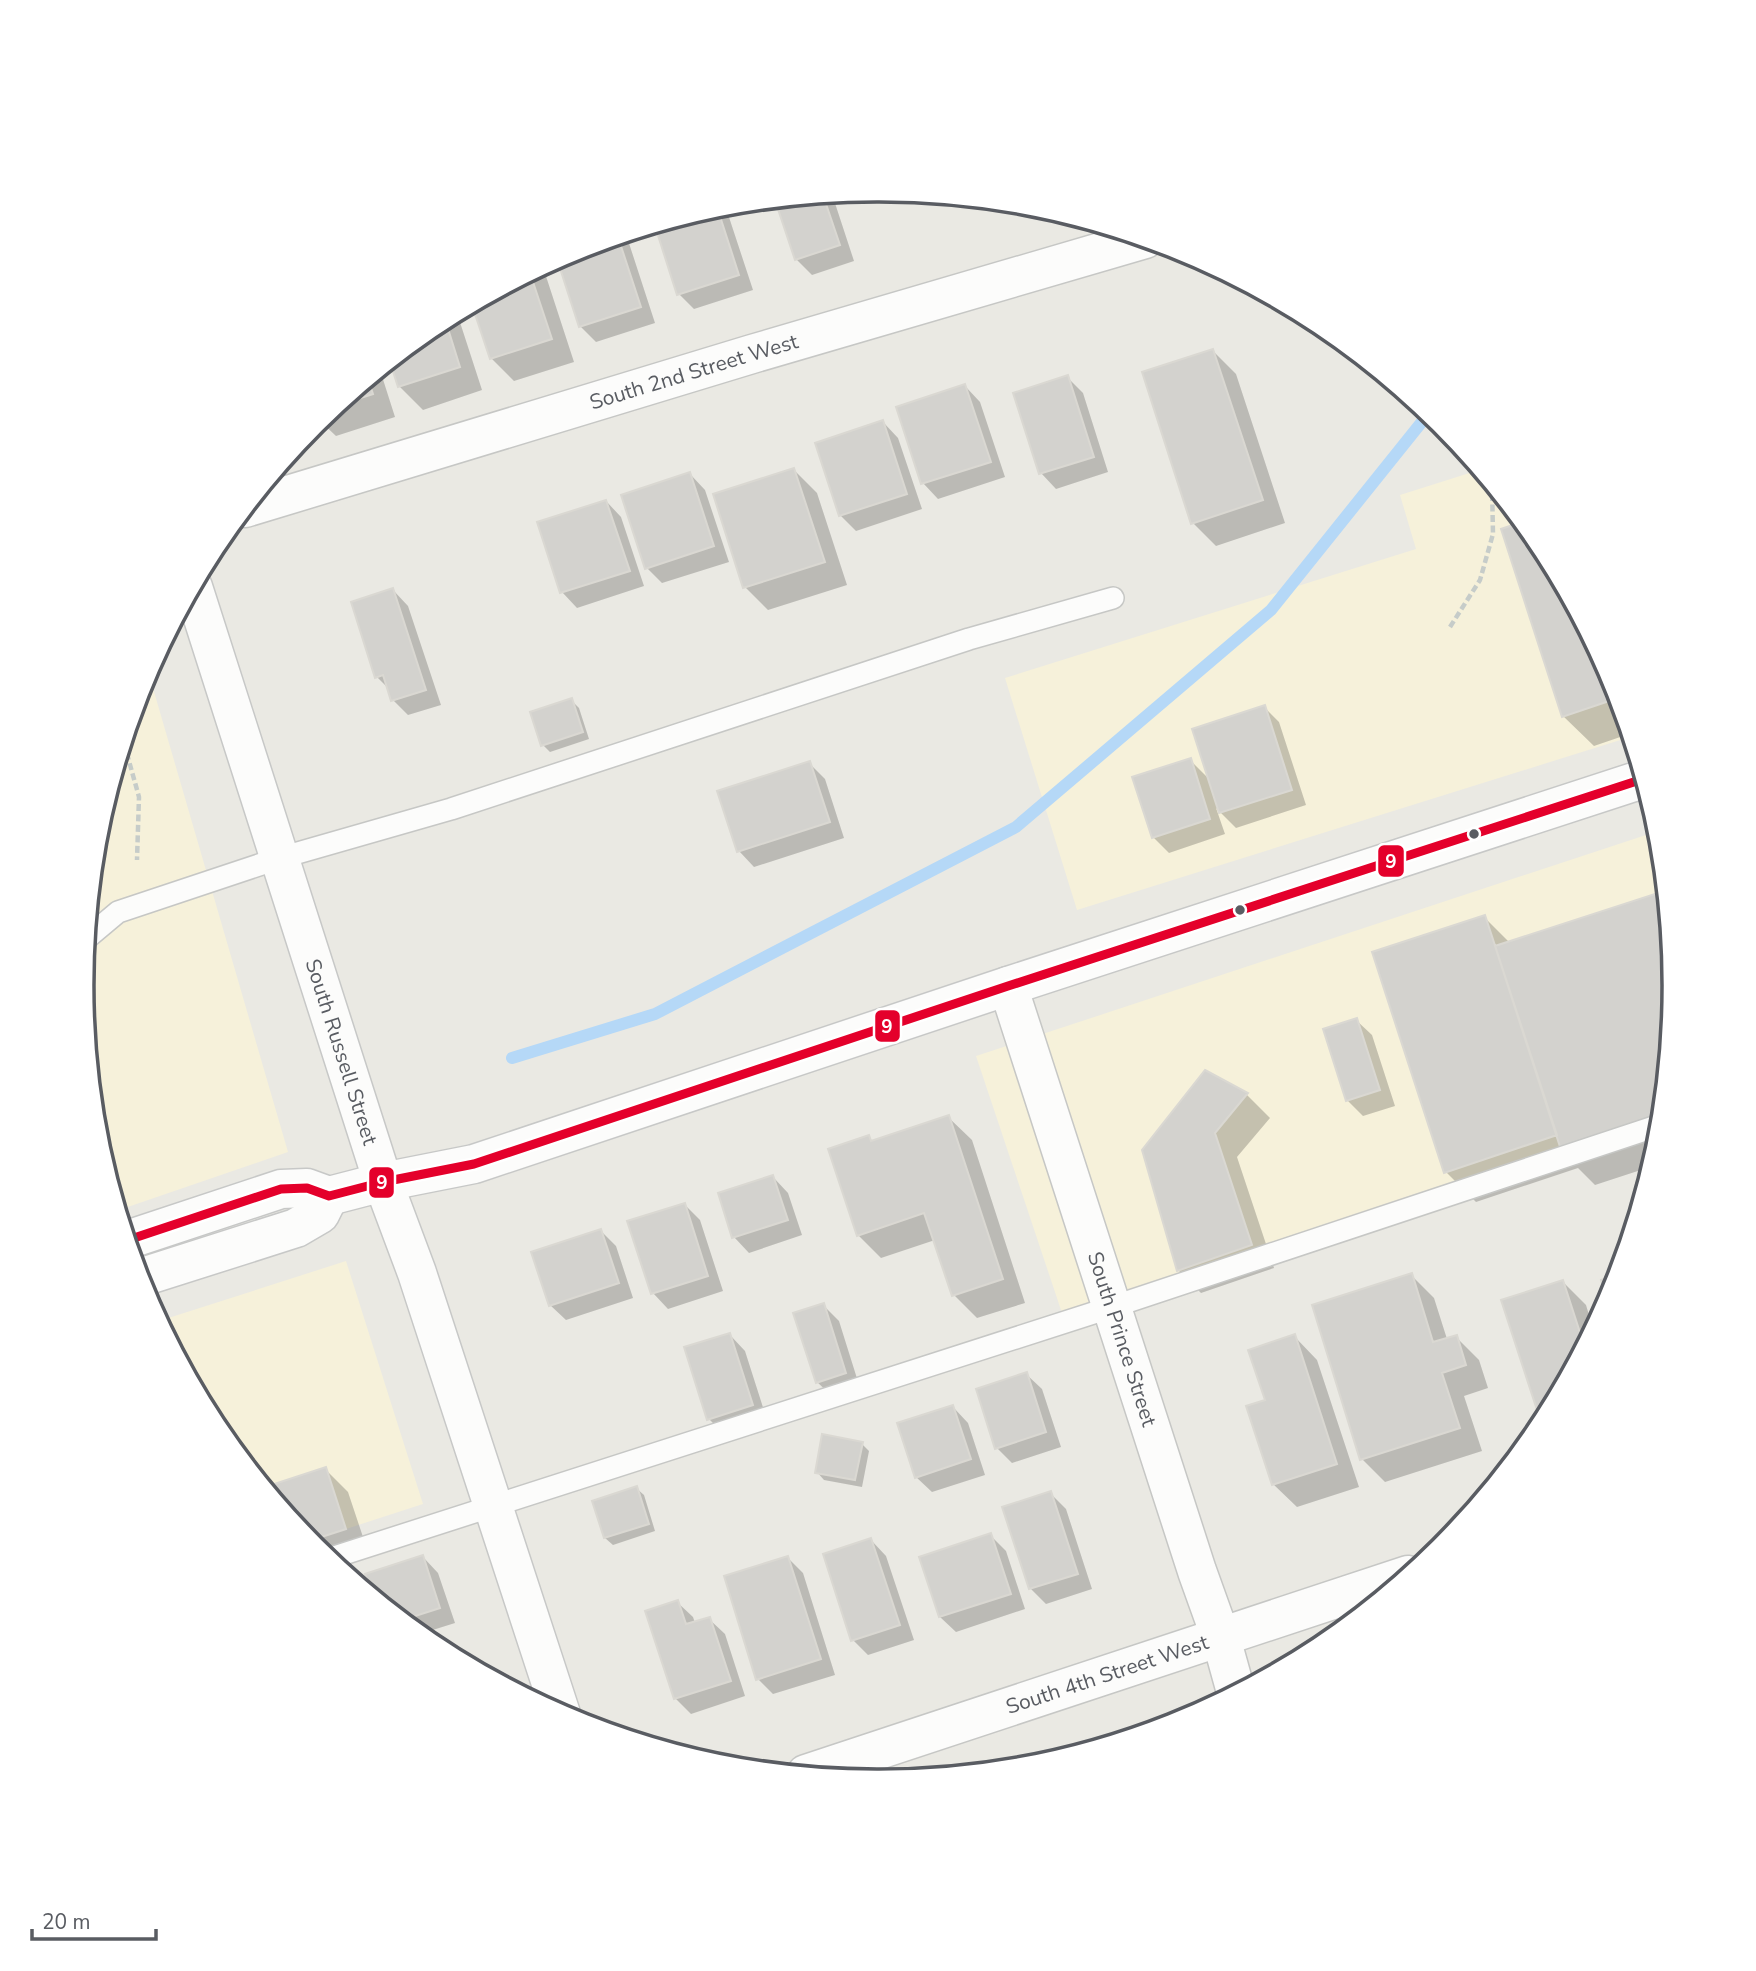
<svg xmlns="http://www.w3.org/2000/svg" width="1756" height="1971" font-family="'Nunito Sans',sans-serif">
  <rect width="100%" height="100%" fill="#eae9e3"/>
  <path fill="#f6f1da" d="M1479,470L1540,544L1613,681L1630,737L1077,910L1005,678L1416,549L1400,495Z
    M148,671L288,1152L119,1210L97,1140L82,985L98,830L143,681Z
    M1646,835L1664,888L1674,986L1660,1125L1065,1322L976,1056Z
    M346,1261L423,1504L309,1541L216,1427L159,1321Z"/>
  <path fill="#0003" d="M832,194L854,261L812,275L796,259L777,200Z
    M725,205L753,290L694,309L679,294L656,225Z
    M626,234L655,323L596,342L580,326L574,250Z
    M543,267L574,362L514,381L491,358L474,304Z
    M457,313L482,390L423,410L400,387L391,360L436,324Z
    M1213,351L1236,374L1285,523L1216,546L1193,523Z
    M380,370L395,417L336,436L319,420Z
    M1067,377L1083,393L1108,472L1056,489L1041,473Z
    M965,386L980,402L1005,477L938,499L923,483Z
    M883,422L898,438L922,509L856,531L840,515Z
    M794,470L817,493L847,585L768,610L745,587Z
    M690,474L705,490L729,562L662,583L647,568Z
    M606,501L621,517L644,586L577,608L562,592L539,523Z
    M1523,524L1540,544L1613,681L1629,734L1594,746L1563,716L1504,530Z
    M393,590L408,606L441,705L408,715L393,700L389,689L377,677Z
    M571,700L579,708L589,739L550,752L543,745Z
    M1264,707L1279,722L1306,805L1236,828L1216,808L1225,834L1169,853L1153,837L1190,760L1210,780Z
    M809,763L825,779L844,838L754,867L739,851Z
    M1665,892L1674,986L1658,1141L1650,1167L1595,1185L1578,1168L1476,1202L1446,1172L1484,917L1510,943Z
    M1356,1020L1372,1035L1395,1106L1363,1116L1348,1101L1325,1030Z
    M1206,1072L1247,1095L1270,1118L1237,1157L1274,1268L1201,1293L1178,1270Z
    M948,1117L972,1140L1025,1303L977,1318L954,1295L935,1240L881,1258L858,1235L868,1137L873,1142Z
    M773,1177L788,1193L802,1235L749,1253L734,1237Z
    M684,1204L700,1220L723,1291L668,1309L653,1293L630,1222Z
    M601,1231L616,1246L633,1298L566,1320L550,1305Z
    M1411,1275L1434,1298L1447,1339L1456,1337L1479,1360L1488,1388L1464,1396L1482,1451L1385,1482L1362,1459Z
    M1563,1282L1586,1305L1593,1328L1543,1420L1541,1418Z
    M823,1305L839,1321L860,1388L833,1397L817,1382Z
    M730,1335L745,1351L767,1420L724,1434L709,1419Z
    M1294,1336L1317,1360L1359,1487L1297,1507L1273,1484Z
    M1026,1374L1042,1389L1061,1447L1012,1463L997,1448Z
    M953,1407L968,1423L985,1475L932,1492L916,1477Z
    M862,1444L869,1451L862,1487L824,1480L817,1472Z
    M325,1469L348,1492L368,1552L334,1563L315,1548L266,1488Z
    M636,1488L644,1495L655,1531L613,1545L605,1538L594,1502Z
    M1050,1493L1066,1509L1092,1589L1046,1604L1031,1589L1005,1508Z
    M990,1535L1006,1551L1025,1609L956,1632L940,1617Z
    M871,1540L886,1556L914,1640L868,1655L853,1640Z
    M423,1557L438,1573L455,1623L420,1634L374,1597Z
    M788,1558L803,1573L835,1675L773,1694L758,1679Z
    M677,1602L693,1617L695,1623L709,1619L725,1634L745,1696L691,1714L675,1698Z"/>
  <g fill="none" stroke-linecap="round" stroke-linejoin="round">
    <path stroke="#b5d8f7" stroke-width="12" d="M512,1058L655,1014L1016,827L1271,610L1429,413"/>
  </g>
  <path fill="#d3d2ce" stroke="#dad8d2" stroke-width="2" d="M823,195L840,245L795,260L775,200Z
    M717,207L739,275L677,295L655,226Z
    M618,237L641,307L579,327L557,259L574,250Z
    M530,273L552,339L490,359L472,305Z
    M445,319L460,367L398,387L390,362L436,324Z
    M1213,349L1263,500L1191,524L1142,372Z
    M1068,375L1094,457L1039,474L1013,393Z
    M368,379L373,394L335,406Z
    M965,384L991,462L921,484L896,407Z
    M883,420L907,494L839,516L815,443Z
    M794,468L825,562L743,588L713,494Z
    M690,472L714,546L645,569L621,495Z
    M606,500L630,571L560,593L537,522Z
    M1522,522L1540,544L1613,681L1618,698L1562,717L1501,529Z
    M393,588L426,690L391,701L383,675L375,678L351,602Z
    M572,698L583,732L541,746L530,712Z
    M1265,705L1292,790L1219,813L1192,729Z
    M1191,758L1210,819L1152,838L1132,777Z
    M810,761L830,822L737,852L717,791Z
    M1664,891L1674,986L1660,1124L1563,1156L1495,946Z
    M1485,915L1557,1135L1444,1173L1372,952Z
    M1357,1018L1380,1090L1346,1101L1323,1029Z
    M1205,1070L1248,1093L1215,1133L1252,1245L1177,1271L1142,1150Z
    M949,1115L1003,1279L952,1296L924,1213L857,1236L828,1149L869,1135L871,1141Z
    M773,1175L788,1220L732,1238L718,1193Z
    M685,1203L708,1276L651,1294L627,1221Z
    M601,1229L619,1283L549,1306L531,1252Z
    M1412,1273L1433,1342L1457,1335L1466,1365L1442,1373L1460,1428L1360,1460L1312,1305Z
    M1618,1275L1613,1290L1607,1301L1601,1280Z
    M1563,1280L1584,1345L1545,1418L1540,1419L1501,1300Z
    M824,1303L846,1373L816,1383L793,1313Z
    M730,1333L753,1405L707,1420L684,1347Z
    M1295,1334L1337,1464L1272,1485L1246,1406L1265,1400L1248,1350Z
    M1027,1372L1046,1432L995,1449L976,1389Z
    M953,1405L971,1459L915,1478L897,1423Z
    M822,1434L863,1442L855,1480L815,1473Z
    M326,1467L346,1529L309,1541L265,1487Z
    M637,1486L649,1524L604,1538L592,1501Z
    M1051,1491L1078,1574L1029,1589L1002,1507Z
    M991,1533L1011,1594L939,1617L919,1557Z
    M871,1538L900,1625L851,1641L823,1554Z
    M423,1555L440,1608L403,1620L372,1595L365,1574Z
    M788,1556L821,1659L756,1680L724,1576Z
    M678,1600L686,1624L710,1617L731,1681L674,1699L645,1611Z"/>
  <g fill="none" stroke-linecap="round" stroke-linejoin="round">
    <defs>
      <path id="service" d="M87,938L118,912L280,858L451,809L969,639L1113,598
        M328,1559L1112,1307L1660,1125"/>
      <g id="minor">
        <path id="s1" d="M245,508L752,354L1145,239"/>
        <path id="s2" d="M1008,986L1197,1571L1221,1638L1236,1692"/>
        <path id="s3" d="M806,1774L1408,1575"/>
      </g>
      <g id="secondary">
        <path id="s4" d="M193,587L383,1182L417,1273L561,1714"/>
        <path d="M127,1240L281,1189L307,1188L329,1196L383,1182L474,1164L1008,986L1643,779"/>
        <path d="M139,1278L296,1228L320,1214L329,1196"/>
      </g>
    </defs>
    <use href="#service" stroke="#c6c7c5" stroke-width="24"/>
    <use href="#minor" stroke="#c6c7c5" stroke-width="41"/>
    <use href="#secondary" stroke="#c7c8c7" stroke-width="41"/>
    <path stroke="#c6ccc9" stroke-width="4.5" stroke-dasharray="7 3.5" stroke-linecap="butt" d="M1450,627L1480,580L1493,534L1492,486
      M124,743L139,797L137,860"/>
    <use href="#service" stroke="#fcfcfb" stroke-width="21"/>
    <use href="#minor" stroke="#fcfcfb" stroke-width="38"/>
    <use href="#secondary" stroke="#fcfcfb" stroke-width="38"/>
    <defs>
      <path id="bus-1" d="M128,1240L281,1189L307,1188L329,1196L383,1182L474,1164L1008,986L1643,779"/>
    </defs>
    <use href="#bus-1" stroke="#fff" stroke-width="14"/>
    <use href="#bus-1" stroke="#e4002b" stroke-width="9"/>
  </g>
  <g fill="#595c62" stroke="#fff" stroke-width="2.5">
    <circle cx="1474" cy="834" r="6"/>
    <circle cx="1240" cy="910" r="6"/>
  </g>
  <g text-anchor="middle" stroke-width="6" stroke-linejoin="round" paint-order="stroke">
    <g font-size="21" fill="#595c62" stroke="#fff">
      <text dy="7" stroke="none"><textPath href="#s1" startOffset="469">South 2nd Street West</textPath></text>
      <text dy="7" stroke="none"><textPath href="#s4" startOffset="488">South Russell Street</textPath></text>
      <text dy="7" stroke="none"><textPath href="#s2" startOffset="371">South Prince Street</textPath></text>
      <text dy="7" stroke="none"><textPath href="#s3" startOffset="317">South 4th Street West</textPath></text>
    </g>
  </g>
  <path d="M0 0H1756V1971H0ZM877 202H879A783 783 0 0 1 1662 985V986A783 783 0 0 1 879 1769H877A783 783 0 0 1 94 986V985A783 783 0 0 1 877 202Z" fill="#fff" fill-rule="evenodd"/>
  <path fill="none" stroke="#595c62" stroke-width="3.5" d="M877 202H879A783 783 0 0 1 1662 985V986A783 783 0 0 1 879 1769H877A783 783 0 0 1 94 986V985A783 783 0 0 1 877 202Z"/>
  <g stroke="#fff" stroke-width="2.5">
    <rect x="1377" y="844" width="28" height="34" rx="7" fill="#e4002b"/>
    <rect x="874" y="1009" width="27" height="34" rx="7" fill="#e4002b"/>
    <rect x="368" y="1166" width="27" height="33" rx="7" fill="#e4002b"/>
  </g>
  <g font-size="19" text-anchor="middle" font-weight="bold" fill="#fff">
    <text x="1391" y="868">9</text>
    <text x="887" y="1033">9</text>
    <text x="382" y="1189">9</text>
  </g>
  <path d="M32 1929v10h124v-10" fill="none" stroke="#595c62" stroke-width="3.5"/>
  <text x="42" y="1929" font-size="21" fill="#595c62" stroke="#ffffff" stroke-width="5" paint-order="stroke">20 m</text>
</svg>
